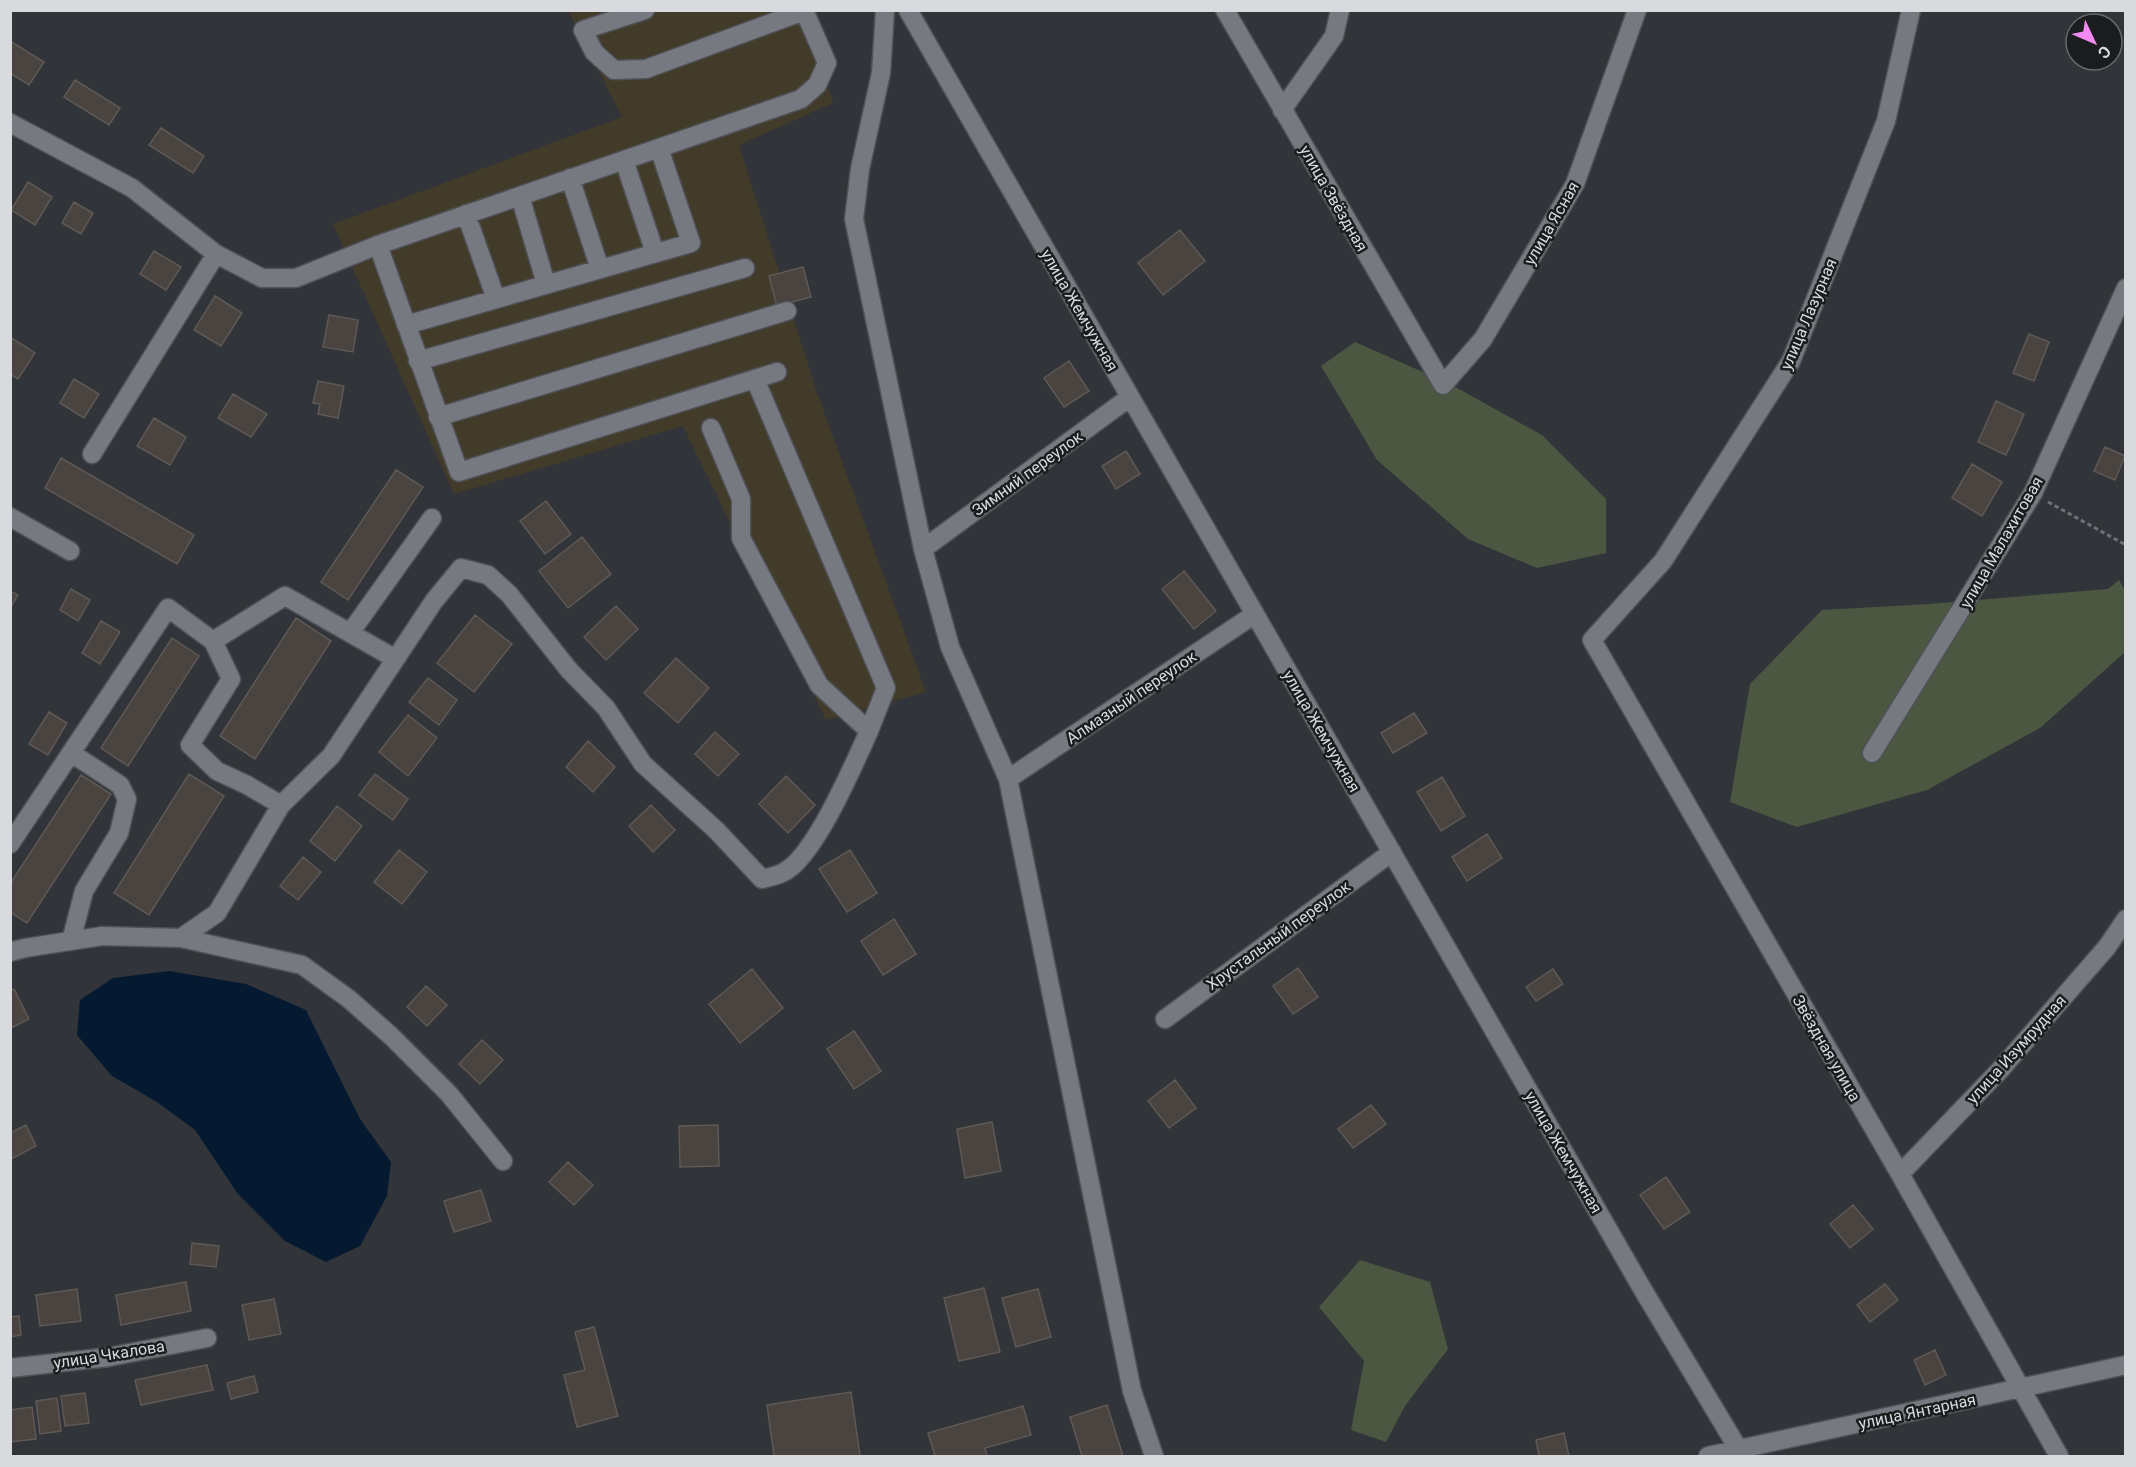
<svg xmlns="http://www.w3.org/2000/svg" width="2136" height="1467" font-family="Roboto,sans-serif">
  <rect width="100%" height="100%" fill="#313439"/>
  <path fill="#433b2a" d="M568,11H804L833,103L739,145L817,393L926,692L826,720L683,426L454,494L333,224L622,117Z"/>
  <path fill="#4c5742" d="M1355,342L1450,384L1542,435L1606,499V553L1537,568L1468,539L1377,460L1321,366Z
    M2119,580L2125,591V652L2040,728L1927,790L1797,827L1730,802L1750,684L1822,610L1929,604L2108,589Z
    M1360,1260L1430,1282L1448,1349L1405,1406L1386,1442L1351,1430L1364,1361L1319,1307Z"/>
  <path fill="#051a31" d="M169,971L246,984L306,1010L360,1119L391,1162L387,1196L360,1246L326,1262L285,1241L238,1194L195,1130L157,1102L112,1076L77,1035L80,1000L113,978Z"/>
  <path fill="#4a4440" stroke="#5f5955" stroke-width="1.5" d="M10,41L44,62L29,85L10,73Z
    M75,80L120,108L109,125L64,97Z
    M161,128L204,156L193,173L149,145Z
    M28,182L52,197L35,225L11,210Z
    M74,202L93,213L81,234L62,223Z
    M1180,230L1205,261L1163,295L1138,263Z
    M154,251L181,267L166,290L140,274Z
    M803,267L811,297L777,306L769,276Z
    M215,296L242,313L221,346L194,330Z
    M329,315L358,320L353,352L323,347Z
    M2029,334L2049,342L2034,381L2013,373Z
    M10,337L35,353L18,379L10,374Z
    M1069,361L1089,391L1064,407L1044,378Z
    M74,379L99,394L84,418L60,403Z
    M318,381L344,386L338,418L318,414L320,404L313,403Z
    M233,394L267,414L251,437L218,418Z
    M1996,401L2024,414L2006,455L1978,442Z
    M154,418L186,437L170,465L137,446Z
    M2105,447L2125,456L2115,480L2094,471Z
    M1126,451L1140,474L1116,489L1102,466Z
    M61,458L194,535L177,564L45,488Z
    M1972,464L2002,482L1982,516L1952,498Z
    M396,470L423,487L348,600L321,582Z
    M546,501L571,534L545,554L520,521Z
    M582,537L611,574L568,608L539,571Z
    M1184,571L1216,611L1194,629L1162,589Z
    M71,589L90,600L78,621L60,610Z
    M10,591L18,595L10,608Z
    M616,606L638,629L606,660L584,637Z
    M475,615L512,644L474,692L437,663Z
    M296,618L331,641L255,759L220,736Z
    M101,621L120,632L100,664L82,653Z
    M172,638L199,656L128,766L101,748Z
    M676,658L709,688L678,723L644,693Z
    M428,678L457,700L439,725L409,702Z
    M49,712L67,723L48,755L29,744Z
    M1414,713L1427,733L1393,753L1381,733Z
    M408,715L437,738L408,776L379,752Z
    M715,732L739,754L718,776L695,754Z
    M588,741L615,767L593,792L566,767Z
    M189,774L224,796L149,915L114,893Z
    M375,774L408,799L393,820L359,795Z
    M81,775L111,794L27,923L10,912V884Z
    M786,776L815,805L788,833L759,804Z
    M1442,777L1465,816L1441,831L1417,792Z
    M651,805L675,830L653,852L629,826Z
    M337,806L362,826L335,861L310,841Z
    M1487,834L1502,858L1467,881L1452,857Z
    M399,850L427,872L402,904L374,882Z
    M850,850L877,893L847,912L819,869Z
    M303,857L321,872L298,900L280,886Z
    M894,919L916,954L883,975L861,941Z
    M1298,968L1318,997L1293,1014L1273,986Z
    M752,969L783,1008L740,1043L709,1004Z
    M1553,969L1563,984L1536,1001L1526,987Z
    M426,986L447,1005L427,1026L407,1007Z
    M14,989L29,1019L11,1028L10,991Z
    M854,1031L881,1071L854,1089L827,1049Z
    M482,1040L503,1060L480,1084L459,1064Z
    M1175,1080L1196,1108L1169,1128L1148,1101Z
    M1371,1105L1386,1124L1353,1148L1338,1129Z
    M992,1122L1001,1171L965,1178L957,1129Z
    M26,1125L36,1146L11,1159L10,1133Z
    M718,1125L719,1166L680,1167L679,1126Z
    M568,1162L593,1185L574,1205L549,1182Z
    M1666,1177L1690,1212L1664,1229L1640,1195Z
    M481,1190L491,1221L454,1232L444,1201Z
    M1853,1205L1873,1229L1850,1248L1830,1224Z
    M192,1243L219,1246L216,1267L190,1264Z
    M186,1282L191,1311L121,1325L116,1295Z
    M1885,1284L1898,1300L1870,1322L1857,1305Z
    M984,1288L1000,1352L959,1361L944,1298Z
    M77,1289L81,1321L40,1326L36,1295Z
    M1038,1289L1051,1337L1016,1347L1002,1298Z
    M274,1299L281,1334L249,1340L242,1305Z
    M19,1316L21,1335L10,1337V1317Z
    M594,1327L618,1416L577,1427L564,1375L585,1370L575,1332Z
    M1935,1350L1946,1375L1925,1385L1914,1360Z
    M207,1365L213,1390L141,1405L135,1380Z
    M254,1376L258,1392L231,1399L227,1383Z
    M851,1392L860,1456H774L767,1405Z
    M85,1393L89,1423L65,1426L61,1396Z
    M57,1398L61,1431L40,1434L36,1401Z
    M1107,1405L1123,1456H1082L1070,1417Z
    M1023,1406L1031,1435L985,1448L987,1456H935L928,1433Z
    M32,1407L36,1439L10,1442V1410Z
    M1564,1433L1569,1456H1539L1536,1440Z"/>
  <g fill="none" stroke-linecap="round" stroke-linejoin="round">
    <defs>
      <path id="minor" d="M645,10L583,30L594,52L614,70L646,69L804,11
        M885,10L881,73L860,169L854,219L923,549L950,647L1008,779L1132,1391L1154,1456
        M908,10L1643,1290L1739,1450
        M1225,10L1443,385L1483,339L1575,184L1637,10
        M1911,10L1886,121L1791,361L1663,561L1592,640L1900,1174L2059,1456
        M1282,110L1334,36L1340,10
        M10,123L132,188L216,254L262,278H296L378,245L459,472L777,372
        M624,160L655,253
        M570,178L600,269
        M520,196L546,284
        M466,214L496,299
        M378,245L801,99L817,85L827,63L804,10
        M406,325L691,243L659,148
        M418,361L745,268
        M755,379L886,688L869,731
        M438,417L787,311
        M92,454L216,254
        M10,517L70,551
        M923,549L1130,397
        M350,633L432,518
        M213,641L231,679L190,745L217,771L247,785L281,805
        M1872,753L2033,493L2126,288
        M1008,779L1255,614
        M10,844L168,608L213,641L285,596L394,658
        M181,938L302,965L349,999L391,1036L449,1094L503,1161
        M71,941L84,891L119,833L127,799L120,785L71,753
        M10,952L25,948L102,936L181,938L217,913L281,805L331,756L434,601L461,568L488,575L509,594L569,670L606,708L643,764L716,830L762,879C769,877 777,876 784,872C815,856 854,764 869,731L819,685L741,538V499L711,428
        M1165,1019L1392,852
        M1900,1174L2000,1070L2107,947L2126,919
        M10,1368L109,1357L207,1338
        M1708,1456L2126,1365"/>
    </defs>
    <use href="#minor" stroke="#4e5155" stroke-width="21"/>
    <path stroke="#6e7175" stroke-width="3" stroke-dasharray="4.5 3" stroke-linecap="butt" d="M2048,502L2126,545"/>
    <use href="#minor" stroke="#767a80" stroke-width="18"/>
  </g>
  <g text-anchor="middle" stroke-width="5" stroke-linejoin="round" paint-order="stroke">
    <g font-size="16" fill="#d8dadd" stroke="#1a1c1e">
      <text transform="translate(1334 198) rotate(60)" y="6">улица Звёздная</text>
      <text transform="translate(1551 223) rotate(-60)" y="6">улица Ясная</text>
      <text transform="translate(1080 310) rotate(60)" y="6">улица Жемчужная</text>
      <text transform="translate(1808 314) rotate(-67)" y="6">улица Лазурная</text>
      <text transform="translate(1027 473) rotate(-36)" y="6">Зимний переулок</text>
      <text transform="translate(2001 542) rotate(-60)" y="6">улица Малахитовая</text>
      <text transform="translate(1131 697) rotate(-34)" y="6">Алмазный переулок</text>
      <text transform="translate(1322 731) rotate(60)" y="6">улица Жемчужная</text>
      <text transform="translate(1278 935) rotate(-36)" y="6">Хрустальный переулок</text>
      <text transform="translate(1827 1048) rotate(60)" y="6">Звёздная улица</text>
      <text transform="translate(2016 1049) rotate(-48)" y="6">улица Изумрудная</text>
      <text transform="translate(1564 1152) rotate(60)" y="6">улица Жемчужная</text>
      <text transform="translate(109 1354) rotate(-9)" y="6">улица Чкалова</text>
      <text transform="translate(1917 1411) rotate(-12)" y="6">улица Янтарная</text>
    </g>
  </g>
  <rect width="2136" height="1467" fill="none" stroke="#d8dadd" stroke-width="24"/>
  <g transform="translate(2094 42) rotate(134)"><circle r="28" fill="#1a1c1e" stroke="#66686a" stroke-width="1.5"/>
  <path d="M0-4.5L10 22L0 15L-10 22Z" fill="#f38af1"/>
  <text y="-9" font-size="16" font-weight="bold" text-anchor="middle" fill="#d8dadd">С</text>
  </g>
</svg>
